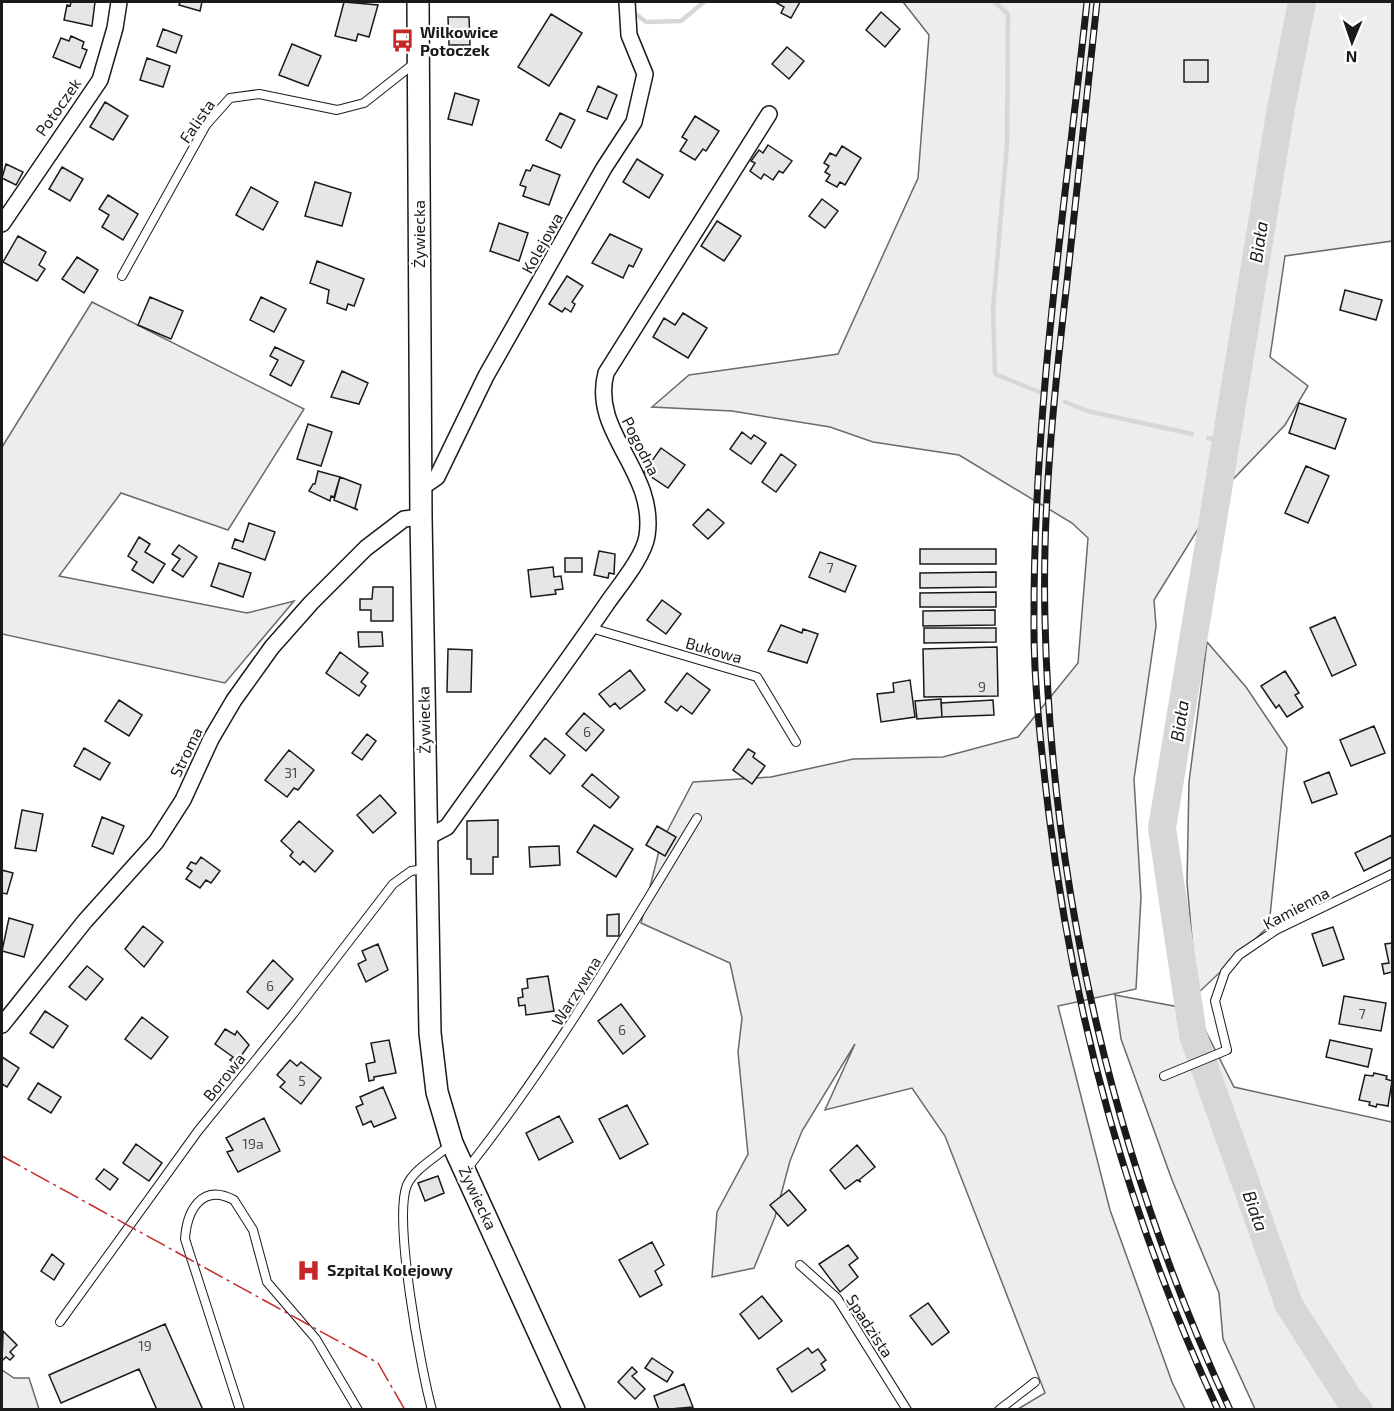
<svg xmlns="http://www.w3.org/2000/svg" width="1394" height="1411" font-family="'Exo 2',sans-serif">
  <rect width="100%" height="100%" fill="#fff"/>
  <path fill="#ededed" stroke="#6a6a6a" stroke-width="1.5" d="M903,2H1392V241L1285,256L1270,357L1308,386L1285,425L1221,492L1154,600L1156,626L1134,779L1141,897L1136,989L1058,1006L1110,1210L1172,1382L1185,1409H1018L1045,1393L945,1136L912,1088L825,1110L855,1044L802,1131L790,1161L775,1217L754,1268L712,1277L717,1212L748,1154L738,1052L742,1018L730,963L641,923L661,843L693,782L771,777L853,759L943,757L1018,737L1078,663L1088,538L1072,523L959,455L873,442L830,427L732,411L652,407L689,375L838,354L918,178L929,35Z
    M92,302L304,409L228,530L121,493L59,576L247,613L294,601L225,683L2,634V447Z
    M1207,642L1246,687L1287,748L1269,926L1197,994L1187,883L1189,782Z
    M1115,995L1195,1010L1234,1087L1392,1122V1409H1255L1223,1339L1219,1293L1172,1180L1121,1039Z
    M2,1370L14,1378H29L39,1409H2Z"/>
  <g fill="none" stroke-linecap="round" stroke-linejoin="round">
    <path stroke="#d7d7d7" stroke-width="4.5" d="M995,2L1008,14L1007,144L993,309L995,374L1044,394
      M637,15L646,22L681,21L704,2
      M1065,402L1088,411L1192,434
      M1208,438L1226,442"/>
    <path stroke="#d7d7d7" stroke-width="28" d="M1302,2L1281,108L1162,828L1193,1035L1289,1305L1349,1399L1359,1410"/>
  </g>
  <path fill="#e6e6e6" stroke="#1a1a1a" stroke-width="1.5" d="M71,2H95L92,26L64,20L67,5L70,6Z
    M180,2H202L200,11L179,5Z
    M344,2L378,5L369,37L358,34L356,41L335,36Z
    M775,2H800L791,18L781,13L784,7Z
    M881,12L900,29L885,47L866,30Z
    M551,14L582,33L549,86L518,67Z
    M448,17H469L470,45H449Z
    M163,29L182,36L176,53L157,46Z
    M71,36L84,42L82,48L87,50L80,68L53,57L61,38L69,41Z
    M292,44L321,56L308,86L279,75Z
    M787,47L804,61L789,79L772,64Z
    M147,58L170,66L163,87L140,80Z
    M1184,60H1208V82H1184Z
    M598,86L617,95L607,119L587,111Z
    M455,93L479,100L472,125L448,119Z
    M105,102L128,116L113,140L90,127Z
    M560,113L575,120L561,148L546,140Z
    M695,116L719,131L706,151L703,149L695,160L680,151L687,140L682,137Z
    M768,145L792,161L783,173L779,171L773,180L764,174L761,179L750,171L755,163L751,161L759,150L763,153Z
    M842,146L861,158L845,185L840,182L837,187L826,181L830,175L825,172L829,166L824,163L830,153L836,156Z
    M637,159L663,175L649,198L623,182Z
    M6,164L23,172L16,185L2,178Z
    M533,165L560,175L549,205L523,196L526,187L520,185L526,170L530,171Z
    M62,167L83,179L70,201L49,189Z
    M315,182L351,193L342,226L305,216Z
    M251,187L278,202L263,230L236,215Z
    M108,195L138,214L123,240L102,227L109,215L99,209Z
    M822,199L838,211L825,228L809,216Z
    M717,221L741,236L724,261L701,246Z
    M499,223L528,233L519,261L490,251Z
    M610,234L642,249L633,267L629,265L623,278L592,263Z
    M18,236L46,252L39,265L45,269L37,281L3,262Z
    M77,257L98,270L84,293L62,279Z
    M317,261L364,279L354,306L348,304L346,310L327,303L329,290L310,283Z
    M567,276L583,286L572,302L575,304L571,312L565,308L562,312L549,304Z
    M1345,290L1382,300L1376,320L1340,310Z
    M150,297L183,311L171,339L138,325Z
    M261,297L286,309L274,332L250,320Z
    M683,313L707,328L688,358L653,337L664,318L675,325Z
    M275,347L304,361L291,386L270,375L278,360L270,356Z
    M342,371L368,383L359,404L331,397Z
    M1299,403L1346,419L1335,449L1289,433Z
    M308,424L332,432L321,466L297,459Z
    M742,432L751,439L754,435L766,443L751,464L730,449Z
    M661,448L685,465L668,488L644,472Z
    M781,454L796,465L776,492L762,482Z
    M1306,466L1329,476L1308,523L1285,513Z
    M318,471L340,477L334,497L331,496L330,501L309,491L313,484H315Z
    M340,477L361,485L355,508L358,510L334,500Z
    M708,509L724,523L708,539L693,525Z
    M249,523L275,532L265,560L232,548L235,539L243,542Z
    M139,537L150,544L145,552L165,564L153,583L132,570L137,562L128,556Z
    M179,545L197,557L183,577L172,570L180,559L172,554Z
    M920,549H996V564H920Z
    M599,551L615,554L614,574L609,573L608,578L594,575Z
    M820,552L856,566L845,592L809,577Z
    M565,558H582V572H565Z
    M219,563L251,573L243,597L211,586Z
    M553,567L554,577L561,576L563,589L555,590L556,594L531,597L528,570Z
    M996,572V587L920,588V573Z
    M373,587H393V621H371V610H360V599H372Z
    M996,592V607H920V593Z
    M662,600L681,614L666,634L647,620Z
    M995,610V625L923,626V611Z
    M1335,617L1356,665L1332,676L1310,628Z
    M781,625L802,633L803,629L818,634L807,663L768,651Z
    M924,628H996V642L924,643Z
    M358,632H382L383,646L359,647Z
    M997,647L998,696L924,697L923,649Z
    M448,649L472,650L471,692H447Z
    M340,652L368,673L361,682L366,686L359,696L326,673Z
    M630,670L645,690L620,709L615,703L610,707L599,694Z
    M1285,671L1299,693L1295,695L1303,707L1287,717L1279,705L1276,708L1261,686Z
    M687,673L710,690L692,714L681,706L677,711L665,702Z
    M910,680L915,717L881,722L877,694L894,692L893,683Z
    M941,699L942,717L917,719L915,701Z
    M119,700L142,715L129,736L105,721Z
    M993,700L994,715L942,717L941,703Z
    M584,713L604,730L586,751L566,734Z
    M1374,726L1385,753L1351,766L1340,740Z
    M367,734L376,741L362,760L352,753Z
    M545,738L565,755L550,774L530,756Z
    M84,748L110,763L100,780L74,766Z
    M748,749L755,753L753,757L765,766L752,784L733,770Z
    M289,750L314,770L298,790L294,788L287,797L265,780Z
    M1329,772L1337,794L1312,803L1304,782Z
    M592,774L619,797L610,808L582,786Z
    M380,795L396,813L373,833L357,815Z
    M22,810L43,814L36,851L15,848Z
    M102,817L124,826L113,854L92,846Z
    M498,820V857H493V874H471V859H467V821Z
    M299,821L333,851L315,872L303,861L300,865L290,856L293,852L281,841Z
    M594,825L633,849L616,877L577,852Z
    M657,826L676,837L665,856L646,845Z
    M1392,835V857L1364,871L1355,853Z
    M559,846L560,865L530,867L529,847Z
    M201,857L220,871L211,883L206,880L200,888L186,879L192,871L187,868L191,862L196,864Z
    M2,870L13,873L7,894L2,893Z
    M619,914V936H607V915Z
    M9,918L33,925L24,957L2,951Z
    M143,926L163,942L144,967L125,949Z
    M1333,927L1344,959L1323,966L1312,934Z
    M1392,943V972L1384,974L1382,964L1389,963L1385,944Z
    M378,944L388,970L366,982L358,964L366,960L362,951Z
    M273,960L293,979L268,1009L247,992Z
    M87,966L103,979L86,1000L69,987Z
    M548,976L554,1011L526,1015L525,1005L519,1006L518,998L523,997L522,989L528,988L527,979Z
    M1344,996L1386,1003L1381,1031L1339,1024Z
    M621,1004L645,1036L623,1054L598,1021Z
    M45,1011L68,1026L53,1048L30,1033Z
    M142,1017L168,1037L151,1059L125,1039Z
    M225,1029L235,1035L237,1031L249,1045L235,1064L230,1060L233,1057L215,1044Z
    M389,1040L396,1073L374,1077V1080L369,1081L366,1064L375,1062L371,1043Z
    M1330,1040L1372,1049L1368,1067L1326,1057Z
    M2,1057L19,1068L7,1087L2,1084Z
    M290,1060L297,1066L301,1062L321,1078L301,1104L280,1087L285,1082L277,1075Z
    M1374,1073L1387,1076L1386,1079L1392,1081L1388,1106L1377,1104L1376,1107L1369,1105L1370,1102L1359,1100L1365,1075L1373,1076Z
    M38,1083L61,1097L51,1113L28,1099Z
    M383,1087L396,1118L374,1127L371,1121L363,1125L356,1107L363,1104L360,1097Z
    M627,1105L648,1144L620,1159L599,1119Z
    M559,1116L573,1142L539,1160L526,1133Z
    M264,1118L280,1151L238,1172L227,1152L233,1150L226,1138Z
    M136,1144L162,1163L149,1181L123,1163Z
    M857,1145L875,1167L859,1180L861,1182L857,1180L845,1189L830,1170Z
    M104,1169L118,1179L110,1190L96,1179Z
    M438,1176L444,1193L425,1201L418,1183Z
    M789,1190L806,1210L788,1226L770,1205Z
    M652,1242L664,1265L655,1271L662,1285L640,1297L619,1260Z
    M848,1245L858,1258L849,1265L858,1277L840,1292L819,1264Z
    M52,1254L64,1264L54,1280L41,1271Z
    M762,1296L782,1321L759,1339L740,1314Z
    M928,1303L949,1332L932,1345L910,1316Z
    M165,1324L203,1410H157L139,1369L61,1403L49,1375Z
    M3,1331L17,1345L10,1352L14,1356L10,1360L6,1357L2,1361Z
    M808,1348L812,1353L818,1349L826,1360L821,1364L825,1370L792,1392L777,1369Z
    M652,1358L673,1372L667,1382L645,1368Z
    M632,1367L637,1372L632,1376L645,1389L635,1399L618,1382Z
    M684,1384L693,1407L659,1410L654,1396Z"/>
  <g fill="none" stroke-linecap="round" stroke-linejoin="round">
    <defs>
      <path id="lane" d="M122,276L206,125L230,98L259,94L337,110L364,103L416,62
        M591,628L757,677L796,742
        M1164,1076L1227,1050L1215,1001L1225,972L1239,955L1276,930L1392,874
        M467,1169C554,1059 624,938 697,818
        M800,1265L837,1298L907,1410
        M60,1322L198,1131L293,1014L393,884L411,871L425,869
        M240,1410L185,1239C187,1210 202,1183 234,1200L253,1230L267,1282L316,1339L358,1410
        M432,1410C421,1370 393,1219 407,1185C414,1169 438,1156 451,1144
        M999,1410L1035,1382"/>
      <path id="street" d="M2,224L100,80L115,28L119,2
        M421,488L437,477L486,376L604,168L634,122L645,74L629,35L627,2
        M426,838L447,827C500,752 556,678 608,602C620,585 644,556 647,536C657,471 590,433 606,373L769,114
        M2,1025L85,921L156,842L183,800L211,739L234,700L272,647L311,603L366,548L404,519L421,517"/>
      <path id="secondary" d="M418,2L421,517L430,1033L437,1092L452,1143L574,1410"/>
    </defs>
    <use href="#lane" stroke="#1a1a1a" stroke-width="10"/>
    <use href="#street" stroke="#1a1a1a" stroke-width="18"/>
    <use href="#secondary" stroke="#1a1a1a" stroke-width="24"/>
    <use href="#lane" stroke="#fff" stroke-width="8"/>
    <use href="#street" stroke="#fff" stroke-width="15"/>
    <use href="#secondary" stroke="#fff" stroke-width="21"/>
    <defs>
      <path id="rail" d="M1087,2C1065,205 1034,408 1034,613C1033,680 1041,748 1049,815C1075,1024 1129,1218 1218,1410
        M1097,2C1087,95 1077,188 1067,282C1054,394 1042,507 1045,620C1051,893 1115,1162 1230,1410"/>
    </defs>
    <use href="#rail" stroke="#1a1a1a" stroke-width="7"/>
    <use href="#rail" stroke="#fff" stroke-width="4.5" stroke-dasharray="14" stroke-linecap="butt"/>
    <path stroke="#c62828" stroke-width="1.5" stroke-dasharray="21 4.5 3 4.5" stroke-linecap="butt" d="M2,1156L378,1363L405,1410"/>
  </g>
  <defs>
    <symbol id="bus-bare" viewBox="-9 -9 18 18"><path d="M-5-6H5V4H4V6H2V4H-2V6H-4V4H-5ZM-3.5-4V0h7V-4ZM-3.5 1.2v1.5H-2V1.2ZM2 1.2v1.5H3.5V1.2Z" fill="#c62828" stroke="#fff" stroke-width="2.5" paint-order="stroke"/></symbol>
    <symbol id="hospital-bare" viewBox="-9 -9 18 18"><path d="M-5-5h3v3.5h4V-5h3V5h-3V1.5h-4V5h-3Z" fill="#c62828" stroke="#fff" stroke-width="2.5" paint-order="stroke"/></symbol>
  </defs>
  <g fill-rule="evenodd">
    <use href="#bus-bare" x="386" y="24" width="33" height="33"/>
    <use href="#hospital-bare" x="292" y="1254" width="33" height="33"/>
  </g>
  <g text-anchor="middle" stroke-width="4.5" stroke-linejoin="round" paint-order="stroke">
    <g font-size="14" fill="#4d4d4d">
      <text x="830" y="573">7</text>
      <text x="982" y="692">9</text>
      <text x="587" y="737">6</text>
      <text x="291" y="778">31</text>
      <text x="270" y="991">6</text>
      <text x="1362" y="1019">7</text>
      <text x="622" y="1035">6</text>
      <text x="302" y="1086">5</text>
      <text x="253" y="1149">19a</text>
      <text x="145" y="1351">19</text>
    </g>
    <g font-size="16" font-weight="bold" fill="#1a1a1a" stroke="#fff" text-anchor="start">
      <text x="420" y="38">Wilkowice<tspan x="420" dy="18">Potoczek</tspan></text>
      <text x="327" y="1276">Szpital Kolejowy</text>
    </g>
    <g font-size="16" fill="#1a1a1a" stroke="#fff">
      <text transform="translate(58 107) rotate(-55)" y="6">Potoczek</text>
      <text transform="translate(197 121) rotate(-55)" y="6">Falista</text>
      <text transform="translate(419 234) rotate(-90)" y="6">Żywiecka</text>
      <text transform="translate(542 243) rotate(-61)" y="6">Kolejowa</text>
      <text transform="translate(641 446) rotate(63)" y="6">Pogodna</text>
      <text transform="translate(714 650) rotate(16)" y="6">Bukowa</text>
      <text transform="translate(424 720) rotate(-91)" y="6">Żywiecka</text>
      <text transform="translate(186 752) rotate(-64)" y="6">Stroma</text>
      <text transform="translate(1296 908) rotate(-28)" y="6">Kamienna</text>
      <text transform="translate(576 991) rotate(-58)" y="6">Warzywna</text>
      <text transform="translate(224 1077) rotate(-51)" y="6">Borowa</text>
      <text transform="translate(478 1198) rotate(65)" y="6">Żywiecka</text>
      <text transform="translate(870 1326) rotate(57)" y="6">Spadzista</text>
    </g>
    <g font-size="18" font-style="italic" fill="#1a1a1a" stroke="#fff">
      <text transform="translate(1259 242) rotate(-81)" y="6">Biała</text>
      <text transform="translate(1180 721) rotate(-81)" y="6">Biała</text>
      <text transform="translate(1255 1211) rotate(70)" y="6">Biała</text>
    </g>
  </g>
  <rect width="1394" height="1411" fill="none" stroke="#1a1a1a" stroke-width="6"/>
  <g transform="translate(1352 42) rotate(182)" stroke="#ffffff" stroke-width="4.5" paint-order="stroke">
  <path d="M0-4.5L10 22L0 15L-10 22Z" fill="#1a1a1a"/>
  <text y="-9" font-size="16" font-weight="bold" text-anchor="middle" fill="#1a1a1a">N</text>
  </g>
</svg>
